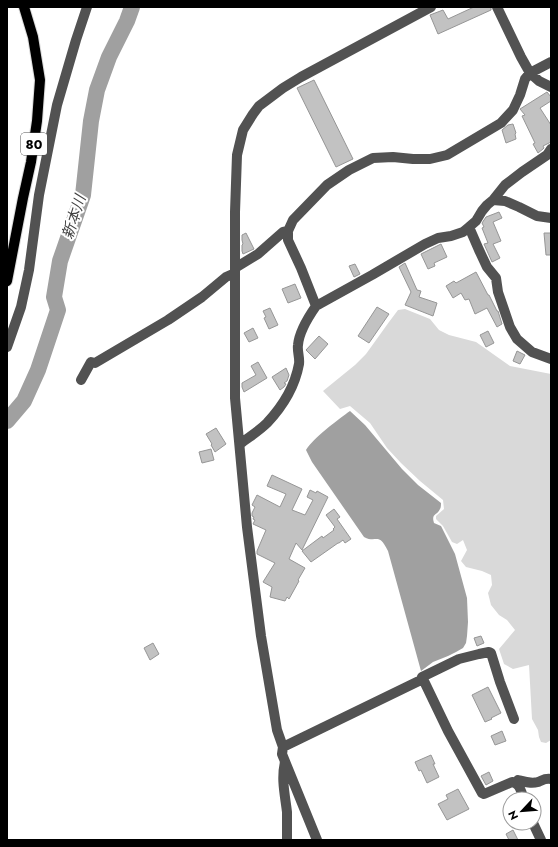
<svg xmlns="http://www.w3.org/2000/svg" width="558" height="847" font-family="Jost,'Noto Sans JP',sans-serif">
  <rect width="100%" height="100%" fill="#fff"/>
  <path fill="#d9d9d9" d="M405,309L430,319L439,330L449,335L476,342L510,366L551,374V740L546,743L541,742L539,737L538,730L532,719L529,665L513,669L504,664L499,649L515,630L507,620L499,615L491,605L488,593L492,585L491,575L482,571L466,567L461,561L467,550L463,540L457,544L452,542L443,526L436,519V516L444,509L443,500L420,481L401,463L387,448L370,423L350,406L340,409L323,391L355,365L366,354L389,322L398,310Z"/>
  <path fill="#a0a0a0" d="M350,411L365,425L402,469L418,485L441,503C441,504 441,508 440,509C437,516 431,513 434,523L441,526L455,554L467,598L468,622L467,636L466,643L463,648L456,652L448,656L433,662L421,671L388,551C378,531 377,544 364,537L312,462L306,450C313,438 339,419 350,411Z"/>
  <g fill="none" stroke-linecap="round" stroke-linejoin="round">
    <path stroke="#a0a0a0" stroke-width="16" d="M7,421L24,401L38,370L58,310L54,297L60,261L83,195L91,121L97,90L109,57L127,21L132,7"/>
  </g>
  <path fill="#c2c2c2" stroke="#969696" d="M474,7H491V10L438,34L430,15L443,10L448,19Z
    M314,80L353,159L336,167L297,88Z
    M547,92L551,97V101L540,108L551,125V142L543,146L544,148L543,149L538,153L533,144L535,143L522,116L525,115L520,109Z
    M513,124L516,133L515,134L516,139L506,143L502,130L508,125Z
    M499,212L502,218L493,222L501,241L493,244L500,258L492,262L484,244L488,243L482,228L484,227L482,223L486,217Z
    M246,233L254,249L243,254L242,251V245L243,244L242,240V235Z
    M544,233H551V255H546Z
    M441,244L447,257L434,263L435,266L428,269L421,254Z
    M405,263L417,290L421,291L419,297L437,303L433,316L405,305L411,292L399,267Z
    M355,264L360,274L354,277L349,266Z
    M476,272L488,295H489L497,311H498L502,324L497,327L487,308L475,314L469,299L465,300L461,293L453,298L446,286L454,281L456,283Z
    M295,284L301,298L288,303L282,289Z
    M377,307L389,314L369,343L358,336Z
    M270,308L278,325L269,329L264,318L266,317L263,311Z
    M253,328L258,338L249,342L244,333Z
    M488,331L494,343L486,347L480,335Z
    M319,336L328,344L315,359L306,350Z
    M517,351L525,355L520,364L513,361Z
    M258,362L267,378L244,392L242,387V383L256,375L251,366Z
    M286,368L289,375L287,381L284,383L286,384L284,387L280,390L272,377Z
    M216,428L226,444L215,452L211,445L212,444L206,434Z
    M211,449L214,460L202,463L199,452Z
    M272,475L302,489L292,510L305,515L313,500L307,497L310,490L316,493L317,491L328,497L302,550L296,543L289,559L305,568L298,580L299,581L289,599L287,597L285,601L270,597L272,587L263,582L275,563L257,554V551L266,530L253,524L255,520L253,519L254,517L252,516V513L255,507L252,505L257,495L280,507L286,494L267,486Z
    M334,509L340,517L337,519L351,539L345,543L343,540L339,543H338L311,562L302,551L322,536L323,538L334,530L333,529L335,527L326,515Z
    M481,636L484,643L477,646L474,638Z
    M153,643L159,654L150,660L144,648Z
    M488,687L501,713L491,718L492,719L485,722L472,695Z
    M502,731L506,741L495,745L491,736Z
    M431,755L435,764H433L439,777L427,783L421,770L419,771L415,762Z
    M489,772L493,781L486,785L481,776Z
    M458,789L469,809L447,820L438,804L448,799L446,795Z
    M513,830L518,840H509L506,834Z"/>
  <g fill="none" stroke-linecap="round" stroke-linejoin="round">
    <defs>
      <path id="major" d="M7,281L23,198L31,162L37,121L40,80L33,37L24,7"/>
    </defs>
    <use href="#major" stroke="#dbdbdb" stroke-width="12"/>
    <path stroke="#525252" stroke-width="10" d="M497,7L521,57L530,73L539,81L551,87
      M493,200L505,201L519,207L537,216L551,218
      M469,227L476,221L482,211L487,205L493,200L505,185L522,172L547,155L551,149
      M235,268L258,254L283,232L288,231
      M316,306L301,268L288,240V231L293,220L327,185L349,170L373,158L393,157L413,159H430L447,155L501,123L513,110L520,95L525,79L530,73L551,62
      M7,347L21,307L29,270L39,195L57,105L76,40L87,7
      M81,380L91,362L95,363L168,320L202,297L226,277L235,273
      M240,444C249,437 259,431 267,423C282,407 295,386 299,364C300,358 297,351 298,345C299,333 309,316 316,306L372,275L425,244L438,238L451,236L463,232L469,227L479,250L487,267L496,278L498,292L510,327L517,339L532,352L551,359
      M422,677L459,659L479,654L489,652L491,653L500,682L514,719
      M283,747L423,679L448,731L482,793L484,794L512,782C520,783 521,792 524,799
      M285,762C281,779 285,795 287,812C287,821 287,831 287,840
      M515,783L518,780C525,782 531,784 538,782C543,780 545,778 551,779
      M533,823L541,840
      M317,840L282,754L283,747L277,730L261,636L247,527L235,398V212L237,155L243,130L253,114L259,106L283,88L301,77L431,7"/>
    <use href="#major" stroke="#000" stroke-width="10"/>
  </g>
  <g text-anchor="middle" stroke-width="4" stroke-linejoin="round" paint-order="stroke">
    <rect fill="#fff" stroke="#4c4c4c" stroke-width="1" x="21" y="133" width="26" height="22" rx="3"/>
    <g font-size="13" font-weight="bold" fill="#000">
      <text x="34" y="149">80</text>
    </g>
    <g font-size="15" font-style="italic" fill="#414141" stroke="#fff">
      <text transform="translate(74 217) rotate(-72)" y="5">新本川</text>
    </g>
  </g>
  <rect width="558" height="847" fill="none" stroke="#000000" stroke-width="16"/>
  <g transform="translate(522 811) rotate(244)"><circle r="19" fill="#ffffff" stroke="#999999"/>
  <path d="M0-3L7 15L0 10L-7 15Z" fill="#000000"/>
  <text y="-6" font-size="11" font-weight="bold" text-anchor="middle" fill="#000000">N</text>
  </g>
</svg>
